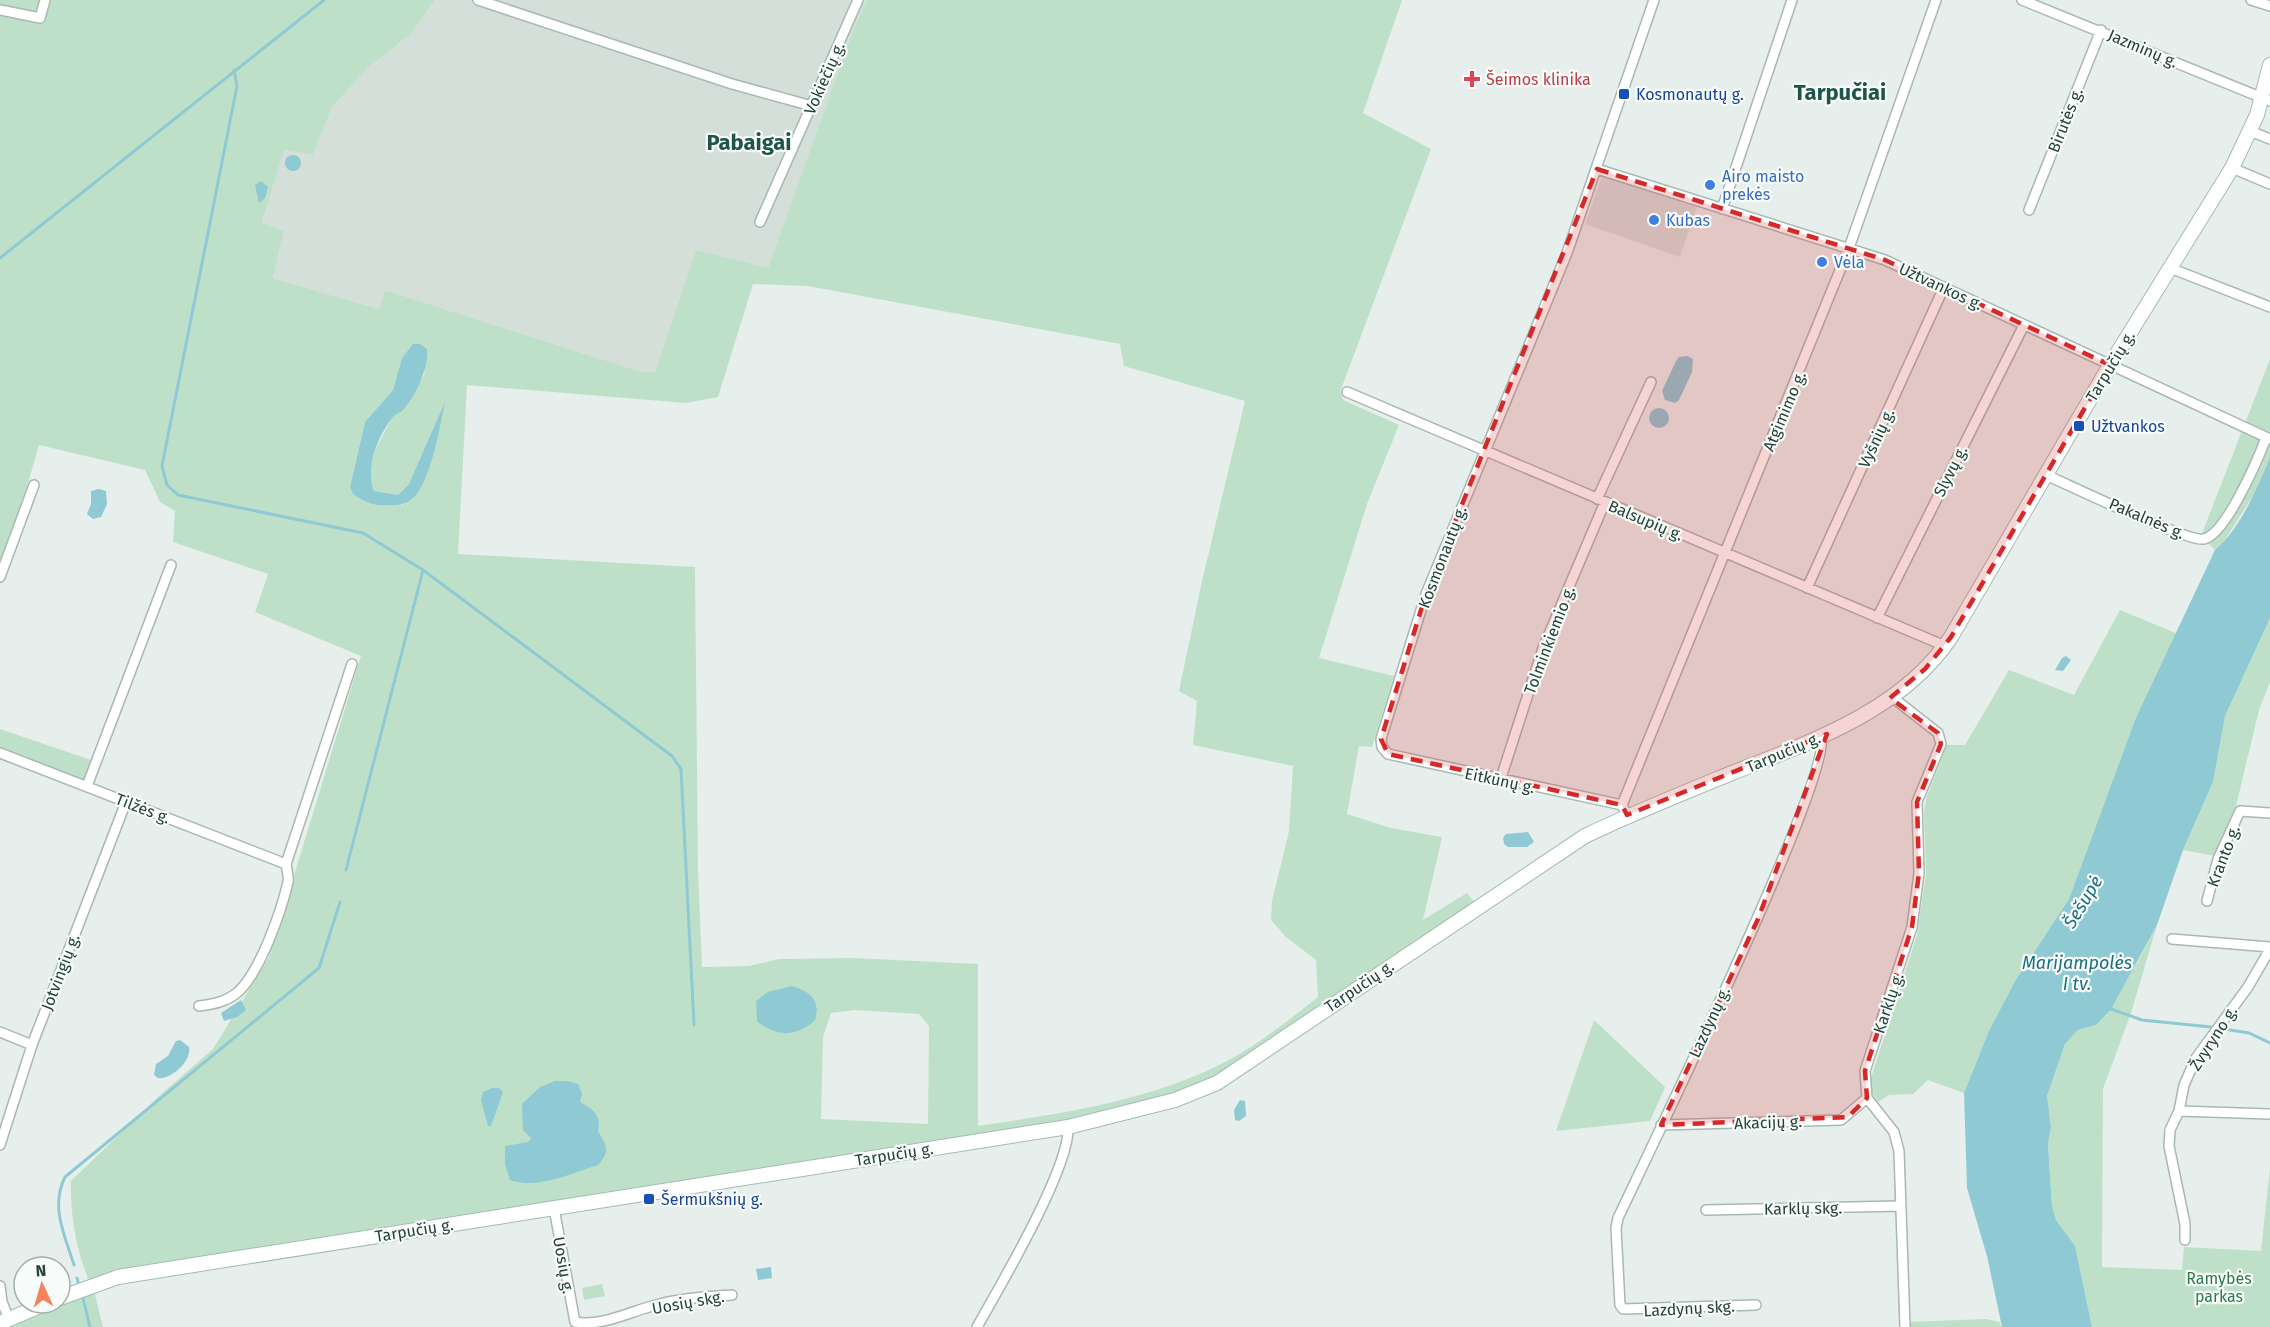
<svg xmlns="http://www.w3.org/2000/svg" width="2270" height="1327" font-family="'Fira Sans',sans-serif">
  <rect width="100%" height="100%" fill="#e6efeb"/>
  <path fill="#d4dfda" d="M435,0H867L852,33L768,269L696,250L655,372H642L385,290L379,309L273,278L284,231L262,224L284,149L313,155L332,107L370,66L411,34Z
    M1603,174L1697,207L1680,257L1585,224Z"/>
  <path fill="#bfe0c8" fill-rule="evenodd" d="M0,0H435L411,34L370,66L332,107L313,155L284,150L262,223L284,231L273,278L379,309L385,290L642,372H655L696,250L768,268L852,33L867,0H1402L1363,113L1431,149L1340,392L1343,400L1399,425L1367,504L1319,658L1394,676L1372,747L1359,746L1347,814L1391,828L1442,837L1423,920L1467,893L1474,902L1227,1071L1197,1087L1109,1113L89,1281C76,1249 70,1215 71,1181L159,1096L213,1049L269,957L361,656L255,612L268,574L173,542L175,511L160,502L145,470L39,445L4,566L0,565ZM753,284L808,286L1120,344L1124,366L1245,401L1202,581L1179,691L1197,701L1193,745L1293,766L1289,831L1272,901L1271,920L1286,937L1316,960L1318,997C1290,1019 1260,1043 1229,1060C1151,1101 1064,1113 978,1126V964L854,958L779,959L749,966L702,967L698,870L695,567L458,554L467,385L686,403L718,397ZM402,358L425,373L403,410L394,414L376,448L369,471L374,491L398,495L409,484L444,406L435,447L403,505L350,487L365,422L393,390ZM855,1010L919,1014L929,1026L928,1124L821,1119L823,1037L831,1013Z
    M2270,359V458L2256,491L2223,543L2215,550L2201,536Z
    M2120,610L2178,634L2135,720L2069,899L2015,981L1989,1031L1964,1093L1928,1080L1913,1094L1889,1095L1878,1102L1872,1093L1871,1078L1917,935L1926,874L1924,812L1927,796L1947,745H1965L2009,670L2074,695Z
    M2270,618V682L2259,710L2236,806L2215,856L2183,850L2213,782L2225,716Z
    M0,729L97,762L87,786L0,753Z
    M2157,925L2131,1013L2103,1089L2102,1267L2182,1270L2184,1247L2261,1251L2270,1168V1327H2092L2075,1247L2056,1220L2052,1206L2048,1144L2051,1127L2047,1096L2065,1044L2078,1030L2096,1025L2137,963Z
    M1594,1020L1665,1087L1650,1121L1556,1131Z
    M602,1284L605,1296L584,1300L582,1288Z
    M94,1291L103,1327H9Z
    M1986,1319L1999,1322L2002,1327H1909L1908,1322Z"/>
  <path fill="#8ec9d4" d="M285 163a8 8 0 1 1 16 0a8 8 0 1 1-16 0Z
    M261,181L268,187L265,198L259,203L255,185Z
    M413,344H420L427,349C429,367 416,395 404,409C401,413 396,413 393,417C378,436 365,467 374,491L398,495L409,484L445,402C440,426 431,481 413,498C406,505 397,505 387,505C374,506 364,502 353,494L350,487L365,422L393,390L402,358Z
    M1687,356L1693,359L1692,372L1679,400L1675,403L1665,400L1662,391L1676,361L1679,357Z
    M1649 418a10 10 0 1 1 20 0a10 10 0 1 1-20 0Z
    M2270,458V618L2225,716L2213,782L2183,850L2157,925L2111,1009L2096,1025L2078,1030L2065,1044L2047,1096L2051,1127L2048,1144L2052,1206L2056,1220L2075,1246L2092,1327H2002L1987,1256L1967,1188L1964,1093L1989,1031L2015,981L2069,899L2135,720L2215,550C2241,528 2257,488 2270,458Z
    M99,489L106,491L107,504L101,517L93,519L87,514L91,504V491Z
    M2066,656L2071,660L2063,671L2055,670L2062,658Z
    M1528,832L1534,842L1527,847H1508L1504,844L1503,838L1506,834Z
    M792,986C810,992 821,999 815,1020C798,1037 775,1037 757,1021L756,1001L768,992Z
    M241,1000L246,1010L237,1017L224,1021L221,1013Z
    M180,1040L189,1047C192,1061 171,1080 158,1078L154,1075L156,1064L168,1056L176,1041Z
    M555,1081H567L578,1084L582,1094L580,1102C593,1109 602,1116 598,1131C606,1144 611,1152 598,1165C571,1173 538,1190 510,1180L505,1165V1146L528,1142L531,1138L523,1130L522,1104L540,1087Z
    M492,1088H499L503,1092L491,1126H488L481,1100L483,1092Z
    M1240,1100L1245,1101L1246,1116L1239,1121L1235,1120L1234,1110Z
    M771,1267L772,1278L758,1280L756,1269Z"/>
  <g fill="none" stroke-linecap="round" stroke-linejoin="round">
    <path stroke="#8ec9d4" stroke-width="3" d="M234,70L237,86L162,466L167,485L178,495L363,533L423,570L672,756L681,769L694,1025
      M0,258L324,0
      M346,870L423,570
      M2111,1009L2142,1020L2211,1027
      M2224,1029L2249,1033L2270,1043
      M74,1265C65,1236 50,1207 65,1177L319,968L340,902
      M77,1278L78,1282
      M83,1298L90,1327"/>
    <defs>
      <path id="street" d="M478,0L732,84L812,106
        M2022,0L2270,101
        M2251,0L2270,6
        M0,10L40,18L45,0
        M2250,131L2270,139
        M2232,168L2270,184
        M1597,169L1885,260L2270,439
        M1722,209L1792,0
        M2029,210L2101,30
        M760,222L858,0
        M2170,268L2270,307
        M1347,392L1945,646
        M2046,475C2069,485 2189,543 2204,539C2226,534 2258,459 2266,438
        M1597,499L1651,382
        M0,577L34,485
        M1807,588L1944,287
        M1877,618L2024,325
        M1892,697L1938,733L1941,744L1917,802L1919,873L1912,927L1865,1071L1867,1098L1894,1132L1899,1151L1905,1327
        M0,753L286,864
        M1500,781L1543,648L1605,502
        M87,786L171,565
        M1622,805L1388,754L1382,747L1381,739L1426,594L1567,253L1654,0
        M1625,811L1622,805L1849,248L1936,0
        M2207,901L2218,859L2240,811L2270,813
        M2172,939L2270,947
        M199,1006C214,1004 226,1002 238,992C260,972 281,912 288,882C289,877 287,870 286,864L352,664
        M0,1032L32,1045
        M2179,1111L2270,1114
        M1661,1125L1841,1120L1867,1098
        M0,1145L32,1045L126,802
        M554,1208L575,1322C602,1327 631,1311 656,1305C681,1298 707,1297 732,1295
        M1706,1210L1900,1206
        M2185,1240V1224L2169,1146L2170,1130L2179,1111L2184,1085L2196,1058L2248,987L2270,949
        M0,1286L2,1302L9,1319
        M1756,1305L1623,1309L1620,1305L1616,1228L1618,1218C1646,1158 1834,773 1821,737
        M977,1327C999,1288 1071,1166 1068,1127"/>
      <path id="secondary" d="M60,1298L118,1277L1068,1127L1175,1100L1217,1083L1585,836C1633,813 1683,793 1732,773C1810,742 1902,711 1951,637L2110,365L2232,168L2257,115L2270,65
        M0,1323L47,1303"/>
    </defs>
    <use href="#street" stroke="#a8b8b2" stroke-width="12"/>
    <use href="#secondary" stroke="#a4bbb3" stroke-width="16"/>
    <use href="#street" stroke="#fff" stroke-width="9"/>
    <use href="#secondary" stroke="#fff" stroke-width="14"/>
  </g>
  <path fill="#d62828" fill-opacity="0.2" stroke="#d62828" stroke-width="4.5" stroke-dasharray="12 8" stroke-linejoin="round" d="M1597,169L1885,260L2110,365L1951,637L1925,669L1890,698L1938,733L1941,744L1917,802L1919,873L1912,927L1865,1071L1867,1098L1848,1117L1661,1125L1758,919L1827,734L1627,815L1622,805L1388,754L1381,739L1426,594Z"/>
  <path fill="#e0444e" stroke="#f7fbf9" stroke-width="2" d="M1469 70h6v6h6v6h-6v6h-6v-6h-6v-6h6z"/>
  <g fill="#1a4fb4" stroke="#f7fbf9" stroke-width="2">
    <rect x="1618" y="88" width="12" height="12" rx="3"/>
    <rect x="2073" y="420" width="12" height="12" rx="3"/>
    <rect x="643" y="1193" width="12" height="12" rx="3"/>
  </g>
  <g fill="#3f7fe0" stroke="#f7fbf9" stroke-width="2">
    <circle cx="1710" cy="185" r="6"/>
    <circle cx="1654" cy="220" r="6"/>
    <circle cx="1822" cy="262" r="6"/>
  </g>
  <g text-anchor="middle" stroke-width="4.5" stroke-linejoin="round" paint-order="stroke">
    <g font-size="16" fill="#24423a" stroke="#f7fbf9">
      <text transform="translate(2143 48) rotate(23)" y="6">Jazminų g.</text>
      <text transform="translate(824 78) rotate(-66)" y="6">Vokiečių g.</text>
      <text transform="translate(2065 120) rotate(-68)" y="6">Birutės g.</text>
      <text transform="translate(1941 286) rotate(25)" y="6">Užtvankos g.</text>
      <text transform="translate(2110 366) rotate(-59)" y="6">Tarpučių g.</text>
      <text transform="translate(1784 411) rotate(-67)" y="6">Atgimimo g.</text>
      <text transform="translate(1876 438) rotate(-65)" y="6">Vyšnių g.</text>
      <text transform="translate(1950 471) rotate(-63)" y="6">Slyvų g.</text>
      <text transform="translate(2147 518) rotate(23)" y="6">Pakalnės g.</text>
      <text transform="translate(1646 520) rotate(23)" y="6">Balsupių g.</text>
      <text transform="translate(1442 557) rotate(-69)" y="6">Kosmonautų g.</text>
      <text transform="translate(1549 640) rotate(-69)" y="6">Tolminkiemio g.</text>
      <text transform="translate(1783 752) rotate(-23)" y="6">Tarpučių g.</text>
      <text transform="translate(1500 780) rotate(12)" y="6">Eitkūnų g.</text>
      <text transform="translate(143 808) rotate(21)" y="6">Tilžės g.</text>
      <text transform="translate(2223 856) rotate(-69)" y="6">Kranto g.</text>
      <text transform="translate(60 972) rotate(-69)" y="6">Jotvingių g.</text>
      <text transform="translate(1359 986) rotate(-34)" y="6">Tarpučių g.</text>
      <text transform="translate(1888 1003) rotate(-71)" y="6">Karklų g.</text>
      <text transform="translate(1709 1022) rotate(-65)" y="6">Lazdynų g.</text>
      <text transform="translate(2213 1038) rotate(-57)" y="6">Žvyryno g.</text>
      <text transform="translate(1768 1122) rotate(-2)" y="6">Akacijų g.</text>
      <text transform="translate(894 1154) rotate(-9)" y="6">Tarpučių g.</text>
      <text transform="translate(1803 1208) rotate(-1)" y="6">Karklų skg.</text>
      <text transform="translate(414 1230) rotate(-9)" y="6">Tarpučių g.</text>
      <text transform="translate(564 1265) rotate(80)" y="6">Uosių g.</text>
      <text transform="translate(688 1302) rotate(-10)" y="6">Uosių skg.</text>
      <text transform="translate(1689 1308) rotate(-3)" y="6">Lazdynų skg.</text>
    </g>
    <g font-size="16" fill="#be3a42" stroke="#f7fbf9" text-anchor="start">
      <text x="1486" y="85">Šeimos klinika</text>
    </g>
    <g font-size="16" fill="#164399" stroke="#f7fbf9" text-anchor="start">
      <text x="1636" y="100">Kosmonautų g.</text>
      <text x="2091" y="432">Užtvankos</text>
      <text x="661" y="1205">Šermukšnių g.</text>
    </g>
    <g font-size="16" fill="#366cbe" stroke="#f7fbf9" text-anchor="start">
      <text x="1722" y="182">Airo maisto<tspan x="1722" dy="18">prekės</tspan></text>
      <text x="1666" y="226">Kubas</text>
      <text x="1834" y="268">Vėla</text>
    </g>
    <g font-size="16" fill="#2d7a4b" stroke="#f7fbf9">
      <text x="2219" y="1284">Ramybės<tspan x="2219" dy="18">parkas</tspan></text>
    </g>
    <g font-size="18" font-style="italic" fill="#1c6f80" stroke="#f7fbf9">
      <text transform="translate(2083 902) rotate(-59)" y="6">Šešupė</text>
      <text x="2077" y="969">Marijampolės<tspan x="2077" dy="21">I tv.</tspan></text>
    </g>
    <g font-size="22" font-weight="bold" fill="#1f5548" stroke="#f7fbf9">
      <text x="1840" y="100">Tarpučiai</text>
      <text x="749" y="150">Pabaigai</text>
    </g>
  </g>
  <g transform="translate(42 1285) rotate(356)"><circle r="28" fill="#f7fbf9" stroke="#a3b1ad" stroke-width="1.5"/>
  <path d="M0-4.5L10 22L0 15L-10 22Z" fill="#f4845f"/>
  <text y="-9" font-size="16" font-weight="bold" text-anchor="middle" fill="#24423a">N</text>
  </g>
</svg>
